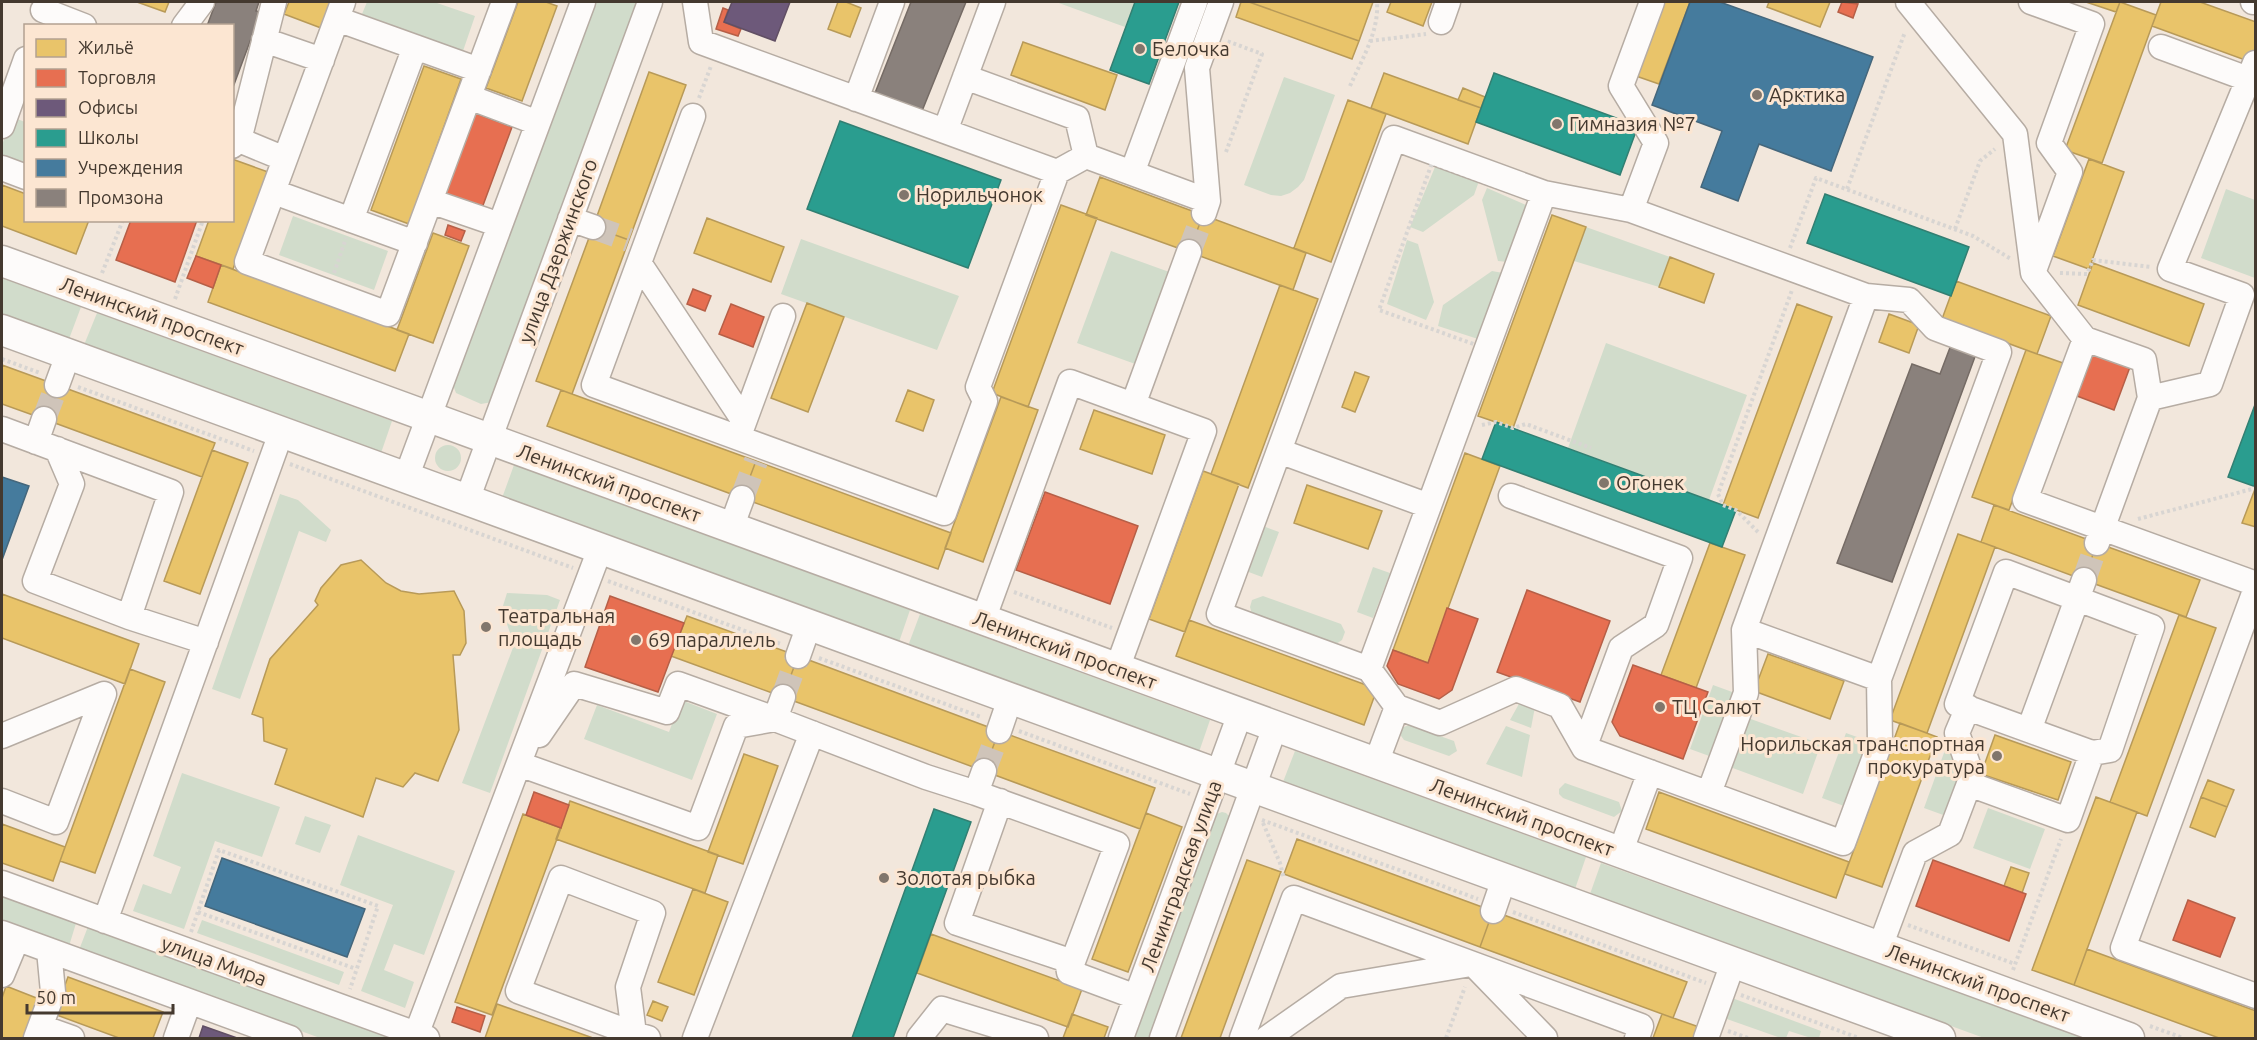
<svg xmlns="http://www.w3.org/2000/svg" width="2257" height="1040" font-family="Ubuntu,sans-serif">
  <rect width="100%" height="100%" fill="#f2e7dc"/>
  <path fill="#d1dccb" d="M367,2H434L475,16L463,51L362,14Z
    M593,2H640L492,402L481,404L456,393L453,385Z
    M1056,2H1135L1125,27Z
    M1284,77L1335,95L1304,180L1298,187L1290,193L1281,196L1271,195L1244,185Z
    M12,117L25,122V164L2,155V145Z
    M1435,167L1479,181L1474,195L1423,232L1410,227Z
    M1487,188L1526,205L1508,262L1498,261L1482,200Z
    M2226,189L2255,200V278L2201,258Z
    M293,216L388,251L374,290L279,255Z
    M1586,227L1670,257L1659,287L1574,261Z
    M801,239L959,296L937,350L781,294Z
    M1407,240L1418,244L1434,302L1426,320L1387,304Z
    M1111,251L1172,273L1138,365L1077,343Z
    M1492,271L1503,273L1478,339L1438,326L1443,305Z
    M2,278L81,307L69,339L2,315Z
    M97,313L392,421L381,453L84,345Z
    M1606,343L1747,395L1709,500L1568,448Z
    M435 458a13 13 0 1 1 26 0a13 13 0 1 1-26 0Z
    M514,465L910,610L899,642L502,498Z
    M280,494L298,500L331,530L326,542L299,531L240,699L212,689Z
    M1263,526L1279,532L1262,577L1246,571Z
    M1373,567L1390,573L1373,618L1357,612Z
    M507,593L547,595L560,600L490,793L462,783L514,645L502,609Z
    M1263,596L1341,624L1345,632L1342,640L1336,644L1252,614L1250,607L1252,600Z
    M920,614L1210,720L1199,752L908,646Z
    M1713,685L1735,693L1712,757L1690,749Z
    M681,700L717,714L692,780L584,739L597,705L669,732Z
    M1520,702L1535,707L1531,728L1510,720Z
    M1748,718L1821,744L1803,794L1730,767Z
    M1409,725L1454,741L1457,751L1449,756L1404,740L1399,733L1401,728Z
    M1506,726L1530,735L1522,777L1486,764Z
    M1846,733L1868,741L1844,806L1822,798Z
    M1949,739L1961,774L1946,816L1924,808Z
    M1295,751L1586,857L1575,889L1283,782Z
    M182,773L280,807L262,857L215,841L184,929L133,911L143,884L171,894L181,867L153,856Z
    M1565,783L1619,802L1622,811L1614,817L1563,798L1559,794V789Z
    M1988,808L2045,829L2030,869L1973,848Z
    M1222,812L1226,813L1232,819L1154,1038H1132L1214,815Z
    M305,816L331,825L320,853L295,844Z
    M358,835L455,871L424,955L394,944L384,970L414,982L405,1008L361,991L393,905L340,885Z
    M1601,863L2083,1038H1984L1590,894Z
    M2,892L77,920L69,946L2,922Z
    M202,920L344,972L339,985L197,933Z
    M89,924L400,1038H320L79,950Z
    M1732,998L1821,1031L1819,1038H1811L1789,1031L1786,1038H1781L1724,1018Z"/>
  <path fill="#e9c46a" stroke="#b89a58" stroke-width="1.5" d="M137,2H169L165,12Z
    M289,2H331L321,28L284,14Z
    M518,2H546L557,6L522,101L486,88Z
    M838,2H846L861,8L850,37L828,29Z
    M1241,2H1249L1359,41L1352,59L1236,17Z
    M1249,2H1373L1359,41Z
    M1391,2H1432L1423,26L1387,12Z
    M1663,2H1690L1659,84L1636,76Z
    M1769,2H1830L1820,27L1767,7Z
    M2086,2H2120L2116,12Z
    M2120,2L2156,15L2102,163L2065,150Z
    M2161,2H2200L2256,22V64L2152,26Z
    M1023,42L1117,75L1105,110L1011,75Z
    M424,66L461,79L409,224L371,210Z
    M649,72L686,85L629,240L593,227Z
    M1384,73L1481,108L1468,144L1371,108Z
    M1463,88L1485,97L1481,108L1458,100Z
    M1348,100L1386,114L1331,262L1294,248Z
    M232,159L268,172L233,269L196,256L209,220H232Z
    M2089,159L2124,172L2089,269L2053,256Z
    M1100,177L1203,215L1189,252L1086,215Z
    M2,185L26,194V220H89L76,254L2,226Z
    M1061,205L1097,218L1028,407L992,393Z
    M1203,215L1306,253L1293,290L1189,252Z
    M1552,215L1586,227L1513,428L1478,416Z
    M707,218L784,247L771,282L694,253Z
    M593,227L629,240L572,394L536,381Z
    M433,233L469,246L433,343L397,330Z
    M1670,257L1714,274L1704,303L1659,287Z
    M2093,263L2204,304L2189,346L2078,305Z
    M221,265L409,334L395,371L208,302Z
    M1956,281L2051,316L2037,354L1942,319Z
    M1280,285L1318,299L1248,488L1211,474Z
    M807,303L844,317L808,412L771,398Z
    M1797,304L1832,317L1758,518L1723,505Z
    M1889,314L1919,325L1909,353L1879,342Z
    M2026,350L2063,363L2009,510L1972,497Z
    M2,365L57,385L44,419L2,404Z
    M1355,372L1369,377L1355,412L1342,407Z
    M57,385L215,443L202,477L44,419Z
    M561,390L756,461L742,498L547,426Z
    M908,390L934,400L923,431L896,421Z
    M1001,397L1038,410L983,562L945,548Z
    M1094,410L1165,435L1152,474L1080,449Z
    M212,450L248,463L200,594L164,581Z
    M1465,453L1500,466L1428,663L1393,650Z
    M756,461L951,533L938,569L742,498Z
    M1203,471L1239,484L1185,632L1149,619Z
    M1307,485L1382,511L1368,549L1294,523Z
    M2255,489H2256V527L2242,523Z
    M1994,505L2097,543L2084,580L1981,542Z
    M1958,534L1995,547L1927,733L1890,720Z
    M1710,543L1745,555L1696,688L1661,675Z
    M2097,543L2200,580L2186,617L2084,580Z
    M361,560L386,583L401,591L419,594L454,591L464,611L466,643L460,655H453L459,730L438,781L415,773L403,787L376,778L363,817L275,784L287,749L264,741L263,718L252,714L270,659L318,605L315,601L321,588L341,565Z
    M2,594L139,644L125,684L2,638Z
    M2179,615L2216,628L2147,816L2110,802Z
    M687,616L798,656L783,697L671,656Z
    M1189,620L1377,689L1364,725L1176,656Z
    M1768,654L1844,681L1830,719L1754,691Z
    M798,656L999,731L984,771L783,697Z
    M130,669L165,682L95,873L60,861Z
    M1900,723L1937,737L1882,887L1845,874Z
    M999,731L1155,788L1140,829L984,771Z
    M1995,735L2071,762L2058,800L1981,774Z
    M744,754L778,766L743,864L708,852Z
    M2208,780L2234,790L2227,807L2201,797Z
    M1659,792L1849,862L1836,898L1646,829Z
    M2096,797L2137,812L2074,985L2032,970Z
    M2201,797L2227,807L2215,837L2190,827Z
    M570,801L718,855L705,893L556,839Z
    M1146,813L1182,827L1128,972L1092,959Z
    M523,814L561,828L492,1015L455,1002Z
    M2,824L65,847L53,881L2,863Z
    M1297,839L1493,911L1480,947L1284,874Z
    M1247,860L1281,872L1280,874L1220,1038H1181Z
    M2011,867L2029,873L2022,893L2004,886Z
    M693,889L728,902L694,995L658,982Z
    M1493,911L1687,982L1673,1018L1480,947Z
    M931,934L1082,989L1068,1027L917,973Z
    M2087,949L2256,1011V1038H2219L2074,985Z
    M68,977L163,1012L153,1038H119L54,1014Z
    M6,986L39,999L25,1038H2V998Z
    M653,1001L668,1007L662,1021L647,1015Z
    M497,1004L593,1038H485Z
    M1072,1014L1108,1027L1104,1038H1063Z
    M1662,1014L1699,1027L1695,1038H1653Z"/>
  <path fill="#e76f51" stroke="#b65f47" stroke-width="1.5" d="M1842,2L1858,4L1853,18L1838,12Z
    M723,8L728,10L724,22L741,29L738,36L716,29Z
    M475,113L512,127L482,208L444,193Z
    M131,220H197L175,282L116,260Z
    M448,225L465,231L461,241L445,235Z
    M196,256L221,265L213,288L187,278Z
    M693,289L711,296L705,311L687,304Z
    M731,304L764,317L753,347L719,334Z
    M2093,353L2130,367L2114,410L2077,396Z
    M1045,492L1138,526L1110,604L1016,570Z
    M1527,590L1610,621L1580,702L1497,672Z
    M610,596L684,623L658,692L585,667Z
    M1447,608L1478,619L1452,690L1439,699L1398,684L1387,666L1393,650L1428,663Z
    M1633,665L1708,692L1683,759L1620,736L1612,722Z
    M534,792L569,805L561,828L526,815Z
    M1933,860L2026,894L2009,941L1916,906Z
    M2188,900L2235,918L2220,957L2173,940Z
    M457,1007L485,1016L480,1032L452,1022Z"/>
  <path fill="#6d597a" stroke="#614f64" stroke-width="1.5" d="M732,2H790L775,41L724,22Z
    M203,1026L237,1038H199Z"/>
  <path fill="#2a9d8f" stroke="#327f72" stroke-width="1.5" d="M1135,2H1179L1149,84L1110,70Z
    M1494,73L1638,126L1620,175L1476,122Z
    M840,121L1001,180L968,268L807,209Z
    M1825,194L1969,247L1951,296L1807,243Z
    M2256,402V487L2228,477Z
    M1496,422L1736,510L1722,547L1482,459Z
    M934,809L971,822L893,1038H852Z"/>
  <path fill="#457b9d" stroke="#45677c" stroke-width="1.5" d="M1690,2H1720L1873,57L1831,171L1759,144L1738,201L1701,187L1722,131L1652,105Z
    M2,477L29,486L2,560Z
    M222,858L365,909L347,957L205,906Z"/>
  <path fill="#8a817c" stroke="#756b65" stroke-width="1.5" d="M216,2H259L256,11L261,12L232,90V26H207Z
    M911,2H966L922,111L875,93Z
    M1951,345L1976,354L1892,582L1837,563L1912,364L1940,374Z"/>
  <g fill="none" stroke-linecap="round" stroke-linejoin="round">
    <path stroke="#cfc4b9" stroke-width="24" stroke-dasharray="24 12" stroke-linecap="butt" d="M593,227L629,240
      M1189,252L1203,215
      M44,419L57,385
      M742,498L756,461
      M2084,580L2097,543
      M783,697L798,656
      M984,771L999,731"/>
    <defs>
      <path id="minor" d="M343,2L247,262L388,314L504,2
        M695,2L701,42L1057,172
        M1908,2L2015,134L2033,273L2085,339L2144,360L2150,398L2097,543
        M2031,2L2092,24L2049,143L2070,172L2035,268
        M2253,2H2256
        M43,10L84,26
        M337,19L479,70
        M1441,22L1448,2
        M184,26L202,2
        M264,40L322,60
        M2161,47L2256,82
        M965,77L1077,118L1086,156
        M469,97L538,123
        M856,99L892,2
        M693,116L594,385L944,513L985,401L978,387L1057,172L1086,156L1208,201
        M2,126L26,59
        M945,131L993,2
        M239,140L285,159
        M232,146L239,140L274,2
        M2,168L26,177
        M1132,173L1195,2
        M274,192L415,243
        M430,201L500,225
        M1631,210L1656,143L1621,86L1652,2
        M1204,213L1208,201L1197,68L1221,2
        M570,219L593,227
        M351,220L415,47
        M639,263L744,421
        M2085,339L2025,500L2256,584
        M57,385L68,355
        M2150,398L2210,384L2242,295L2170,269L2255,63
        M1133,405L1189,252
        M2,429L171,492L129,617
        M740,433L783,316
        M36,442L44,419
        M57,449L72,484L35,581L129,617L206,642
        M1279,451L1429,506
        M406,478L583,2
        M467,500L650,2
        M731,528L742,498
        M2256,588L2123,948L2256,996
        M983,620L1070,382L1204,431L1117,669
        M1744,630L1879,679
        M798,656L809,625
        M1369,669L1544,193
        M1397,707L1440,723L1516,689L1560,706L1584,748
        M2029,730L2084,580
        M999,731L1010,699
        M539,735L574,684L667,712L678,684L775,719L783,697
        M2,736L104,694L56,822L2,801
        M1376,763L1397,707L1369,669L1219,614L1394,138L1544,193L1631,210L1866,296L1909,300L1935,328L1999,352L1879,679L1880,743L1843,843L1584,748L1621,648L1656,625L1680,558L1511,496
        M519,764L698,828L736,726L775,719L926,777L976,793L1117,844L1069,972
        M1969,784L2068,820L2092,753L1957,704L2006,572L2152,627L2110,750L2092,753
        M976,793L984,771
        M1709,793L1746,693L1744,630L1866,296
        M1000,801L957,923L1067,960L1069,972
        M1620,853L1650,772
        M2,883L427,1038
        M1493,911L1504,879
        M105,921L281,433
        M2,933L290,1038
        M1880,947L1915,853L1950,834L1972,776L1957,733L1968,707
        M1477,968L1545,1038
        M1069,972L1136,997
        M2,975L17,939
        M41,1027L72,1038
        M634,1034L628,987L653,913L561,878L518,991L634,1034L648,1038
        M416,1035L600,549
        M36,1038L53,992L49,950
        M176,1038L189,1002
        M695,1038L812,733
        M919,1038L942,1009L1036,1038
        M1121,1038L1240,714
        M1162,1038L1275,727
        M1242,1038L1294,898L1641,1026L1637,1038
        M1267,1038L1341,986L1471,964
        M1706,1038L1733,963"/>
      <path id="major" d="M2,261L2129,1038
        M2,330L1940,1038"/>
    </defs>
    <use href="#minor" stroke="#b6aca3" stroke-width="27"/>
    <use href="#major" stroke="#b6aca3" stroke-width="33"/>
    <path stroke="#d8d5d2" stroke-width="4" stroke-dasharray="3 3" stroke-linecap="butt" d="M1370,41L1426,34
      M1350,86C1362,59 1379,32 1377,2
      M699,98L711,66
      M1226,152L1262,54L1227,41
      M1432,163L1533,199L1479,346L1379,310Z
      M1847,189L1905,32
      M1955,229L1980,161L1995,149
      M1790,248L1816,178L1973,236L2011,259
      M102,273L123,220
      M334,273L346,238
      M2060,273L2087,274L2093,260L2151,267
      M175,299L203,220
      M2,359L40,373
      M78,387L254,451
      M1482,425L1496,422L1513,428L1526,424L1591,448
      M290,464L573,568
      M2138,519L2256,488
      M1758,532L1736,510L1723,505L1718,494L1792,290
      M608,581L781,644
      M1014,592L1112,628
      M819,658L981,717
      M1019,731L1190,794
      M1262,820L1478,899
      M1263,823L1280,863L1284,879
      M198,912L356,969
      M1513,912L1706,983
      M1908,925L2015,964
      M191,932L219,850L378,906L350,989
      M2013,970L2061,839
      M1741,995L1859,1038
      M2150,1026L2183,1038
      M1728,1031L1748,1038
      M1446,1038L1465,987"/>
    <use href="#minor" stroke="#fdfbfa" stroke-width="24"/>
    <use href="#major" stroke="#fdfbfa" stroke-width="30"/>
  </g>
  <g fill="#81766c" stroke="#fce6d2" stroke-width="2">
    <circle cx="1140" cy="49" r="6"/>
    <circle cx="1757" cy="95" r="6"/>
    <circle cx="1557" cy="124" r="6"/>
    <circle cx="904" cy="195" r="6"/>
    <circle cx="1604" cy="483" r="6"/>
    <circle cx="486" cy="627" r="6"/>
    <circle cx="636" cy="640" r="6"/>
    <circle cx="1660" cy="707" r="6"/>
    <circle cx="1997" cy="756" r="6"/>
    <circle cx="884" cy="878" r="6"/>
  </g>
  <g text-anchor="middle" stroke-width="6" stroke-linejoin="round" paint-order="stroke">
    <g font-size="20" fill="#44392f" stroke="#fce6d2" text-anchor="start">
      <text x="1152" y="56">Белочка</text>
      <text x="1769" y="102">Арктика</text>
      <text x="1569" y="131">Гимназия №7</text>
      <text x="916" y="202">Норильчонок</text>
      <text x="1616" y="490">Огонек</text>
      <text x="498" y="623">Театральная<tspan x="498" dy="23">площадь</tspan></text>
      <text x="648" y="647">69 параллель</text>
      <text x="1672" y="714">ТЦ Салют</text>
      <text x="1985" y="751" text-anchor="end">Норильская транспортная<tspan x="1985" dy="23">прокуратура</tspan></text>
      <text x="896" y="885">Золотая рыбка</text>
    </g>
    <g font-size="20" fill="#44392f" stroke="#fce6d2">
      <text transform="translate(558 251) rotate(-70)" y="7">улица Дзержинского</text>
      <text transform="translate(152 316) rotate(20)" y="7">Ленинский проспект</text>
      <text transform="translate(609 483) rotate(20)" y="7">Ленинский проспект</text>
      <text transform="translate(1065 650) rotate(20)" y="7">Ленинский проспект</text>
      <text transform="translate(1522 817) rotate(20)" y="7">Ленинский проспект</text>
      <text transform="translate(1181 876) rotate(-70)" y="7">Ленинградская улица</text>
      <text transform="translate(214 961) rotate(20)" y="7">улица Мира</text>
      <text transform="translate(1978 983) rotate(20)" y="7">Ленинский проспект</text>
    </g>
  </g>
  <rect width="2257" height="1040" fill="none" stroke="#44392f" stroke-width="6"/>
  <rect x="24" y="24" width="210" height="198" fill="#fce6d2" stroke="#b2a191" stroke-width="1.5"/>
  <rect x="36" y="39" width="30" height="18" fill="#e9c46a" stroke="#b2a191" stroke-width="1.5"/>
  <text x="78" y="54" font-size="18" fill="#44392f">Жильё</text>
  <rect x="36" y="69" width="30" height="18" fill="#e76f51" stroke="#b2a191" stroke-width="1.5"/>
  <text x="78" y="84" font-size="18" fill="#44392f">Торговля</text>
  <rect x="36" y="99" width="30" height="18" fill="#6d597a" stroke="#b2a191" stroke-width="1.5"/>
  <text x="78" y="114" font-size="18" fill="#44392f">Офисы</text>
  <rect x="36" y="129" width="30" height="18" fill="#2a9d8f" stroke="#b2a191" stroke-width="1.5"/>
  <text x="78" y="144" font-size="18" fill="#44392f">Школы</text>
  <rect x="36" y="159" width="30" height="18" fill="#457b9d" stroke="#b2a191" stroke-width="1.5"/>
  <text x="78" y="174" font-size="18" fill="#44392f">Учреждения</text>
  <rect x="36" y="189" width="30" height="18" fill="#8a817c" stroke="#b2a191" stroke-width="1.5"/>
  <text x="78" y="204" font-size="18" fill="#44392f">Промзона</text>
  <path d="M27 1004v9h146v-9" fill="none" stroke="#44392f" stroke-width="3"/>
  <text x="36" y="1004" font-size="18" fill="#44392f" stroke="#fce6d2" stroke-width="4.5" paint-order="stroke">50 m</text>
</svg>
